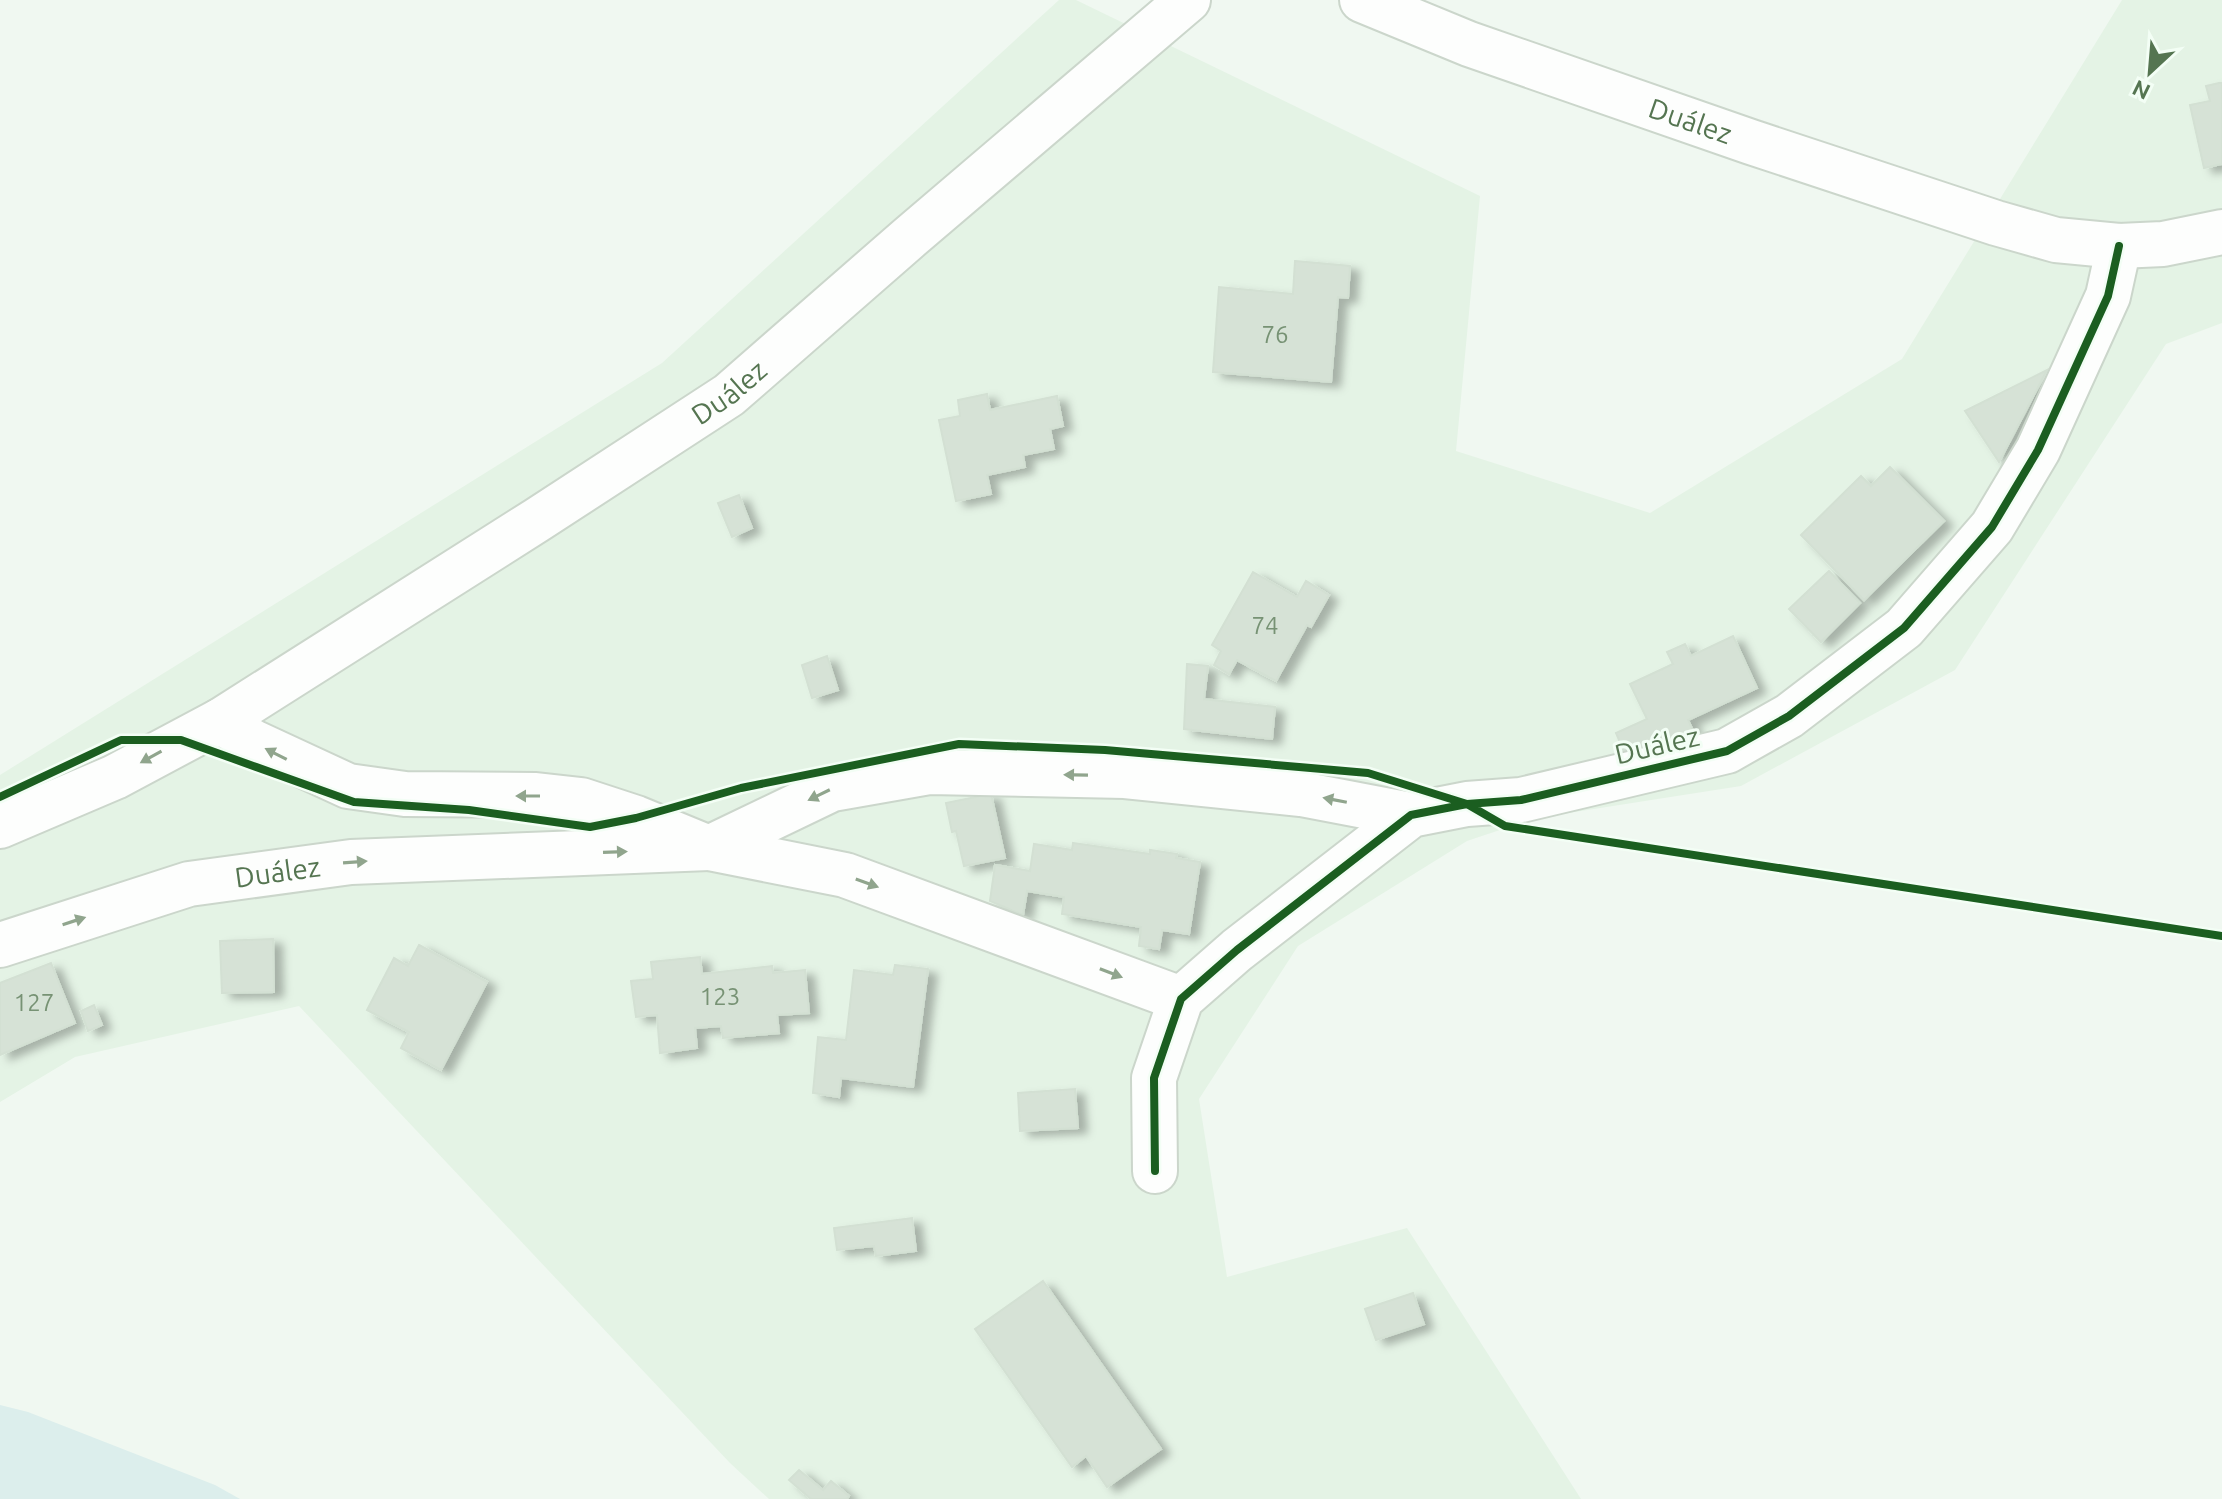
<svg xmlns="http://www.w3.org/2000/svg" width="2222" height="1499" font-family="Ubuntu,sans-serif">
  <defs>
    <filter id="shadow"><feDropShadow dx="9" dy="5" stdDeviation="4" flood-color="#0004"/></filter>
  </defs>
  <rect width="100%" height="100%" fill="#f0f8f1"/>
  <path fill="#e4f3e5" d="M1059,0H1076L1480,196L1456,451L1650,513L1902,359L2122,0H2222V323L2166,344L1955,670L1741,786L1536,818L1467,841L1298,946L1199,1099L1227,1277L1407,1228L1581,1499H769L730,1463L299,1006L75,1057L0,1102V775L662,363Z"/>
  <path fill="#dceeec" d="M0,1405L28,1412L215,1485L240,1499H0Z"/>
  <path fill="#d6e2d6" stroke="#d3e0d3" stroke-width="2" filter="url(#shadow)" d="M2219,83H2222V164L2204,168L2190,105L2210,101L2206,86Z
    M1295,261L1350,266L1348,298L1338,297L1331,382L1213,372L1219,287L1293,294Z
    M2047,370L1999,462L1965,411Z
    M987,394L990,410L1057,396L1063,426L1050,429L1054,449L1023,455L1025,467L987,475L991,494L956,501L939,420L960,416L958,400Z
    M1890,467L1944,521L1864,600L1801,535L1861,476L1871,486Z
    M739,495L752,528L732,537L718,503Z
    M1829,571L1860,603L1821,642L1789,609Z
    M1253,572L1297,597L1306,581L1329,595L1311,627L1307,625L1276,681L1237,660L1229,674L1214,665L1221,651L1212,645Z
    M1733,636L1757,688L1688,720L1700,745L1628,761L1616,733L1647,719L1630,684L1673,664L1667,652L1685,644L1691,656Z
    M827,656L838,690L812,698L802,665Z
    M1187,664L1208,666L1204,699L1275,707L1272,739L1184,729Z
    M991,794L1005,858L964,866L956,831L952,832L946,803Z
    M1073,843L1150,854V850L1177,854L1176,858L1200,862L1189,934L1162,930L1159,949L1139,946L1141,927L1062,914L1064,897L1027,891L1023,915L990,901L995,865L1030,871L1034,844L1072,850Z
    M273,939L274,992L222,993L220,941Z
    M419,945L487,982L441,1070L401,1048L409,1032L367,1010L394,958L408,966Z
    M700,957L702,974L772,966L773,973L805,970L809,1013L777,1015L779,1033L723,1038L721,1026L695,1028L697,1048L660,1053L657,1015L636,1017L631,981L653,979L651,962Z
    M51,963L75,1023L0,1055V983Z
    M895,965L928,969L913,1087L841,1078L839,1097L813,1093L818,1037L846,1040L854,970L893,975Z
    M94,1005L102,1025L88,1031L81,1011Z
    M1075,1089L1078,1128L1020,1131L1018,1093Z
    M912,1218L916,1251L876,1256L874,1246L837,1250L834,1228Z
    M1043,1281L1161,1449L1107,1487L1086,1456L1072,1467L975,1329Z
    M1413,1293L1424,1324L1376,1340L1365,1309Z
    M799,1470L823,1490L831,1481L849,1496L847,1499H811L789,1480Z"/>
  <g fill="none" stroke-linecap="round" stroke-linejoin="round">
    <defs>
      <g id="street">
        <path id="s1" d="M1362,0L1469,44L1751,142L1996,223L2056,240L2119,246L2163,244L2222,232"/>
        <path d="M220,721L253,742L348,786L405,794L536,795L581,800L636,818L709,848L845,875L1181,999"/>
        <path id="s2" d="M0,826L115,777L220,721L537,520L729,395L910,237L1188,0"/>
        <path id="s3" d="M0,945L189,884L351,862L709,848L832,789L929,772L1125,776L1301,794L1411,815"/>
        <path d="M1155,1171L1154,1078L1181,999L1237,950L1411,815L1467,804L1521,800L1727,751L1789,716L1904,628L1992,527L2038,450L2108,296L2119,246"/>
      </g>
    </defs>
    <use href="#street" stroke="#cbd6cb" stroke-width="48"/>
    <use href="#street" stroke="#fdfefd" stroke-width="44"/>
    <defs>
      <path id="cycleway" d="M0,797L121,740H181L354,802L469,810L590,827L636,818L741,788L959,744L1105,750L1368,773L1467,804L1505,826L2222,936
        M1155,1171L1154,1078L1181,999L1237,950L1411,815L1467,804L1521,800L1727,751L1789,716L1904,628L1992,527L2038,450L2108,296L2119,246"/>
    </defs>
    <use href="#cycleway" stroke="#f3fef5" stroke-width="13"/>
    <use href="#cycleway" stroke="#1b5e20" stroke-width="8"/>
  </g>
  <defs><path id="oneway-solid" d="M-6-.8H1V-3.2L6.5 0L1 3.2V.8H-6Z" transform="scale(2)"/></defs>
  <g fill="#90a58d">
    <use href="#oneway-solid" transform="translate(276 754) rotate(-153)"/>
    <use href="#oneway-solid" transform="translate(151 757) rotate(151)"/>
    <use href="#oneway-solid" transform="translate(1076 775) rotate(-179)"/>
    <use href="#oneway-solid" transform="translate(819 795) rotate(154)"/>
    <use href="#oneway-solid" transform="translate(528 796) rotate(-180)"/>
    <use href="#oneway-solid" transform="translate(1335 800) rotate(-169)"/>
    <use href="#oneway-solid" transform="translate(615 852) rotate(-2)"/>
    <use href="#oneway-solid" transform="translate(355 862) rotate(-4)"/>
    <use href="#oneway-solid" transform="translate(867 883) rotate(20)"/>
    <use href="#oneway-solid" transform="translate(74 921) rotate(-18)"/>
    <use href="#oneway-solid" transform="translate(1111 973) rotate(21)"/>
  </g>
  <g text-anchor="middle" stroke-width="6" stroke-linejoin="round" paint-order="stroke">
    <g font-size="24" fill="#779274">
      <text x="1275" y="343">76</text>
      <text x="1265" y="634">74</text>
      <text x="720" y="1005">123</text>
      <text x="34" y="1011">127</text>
    </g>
    <g font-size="28" fill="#557551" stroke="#f3fef5">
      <text dy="10" stroke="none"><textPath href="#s1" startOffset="350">Duález</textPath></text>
      <text dy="10" stroke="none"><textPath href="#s2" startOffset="850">Duález</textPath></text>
      <text transform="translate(1657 745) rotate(-13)" y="10">Duález</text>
      <text dy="10" stroke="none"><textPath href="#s3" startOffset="288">Duález</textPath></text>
    </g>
  </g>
  <g transform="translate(2150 72) rotate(206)" stroke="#f3fef5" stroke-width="6" paint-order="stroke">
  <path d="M0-6L14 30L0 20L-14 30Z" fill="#557551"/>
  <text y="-12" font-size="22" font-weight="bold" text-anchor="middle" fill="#557551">N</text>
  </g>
</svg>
